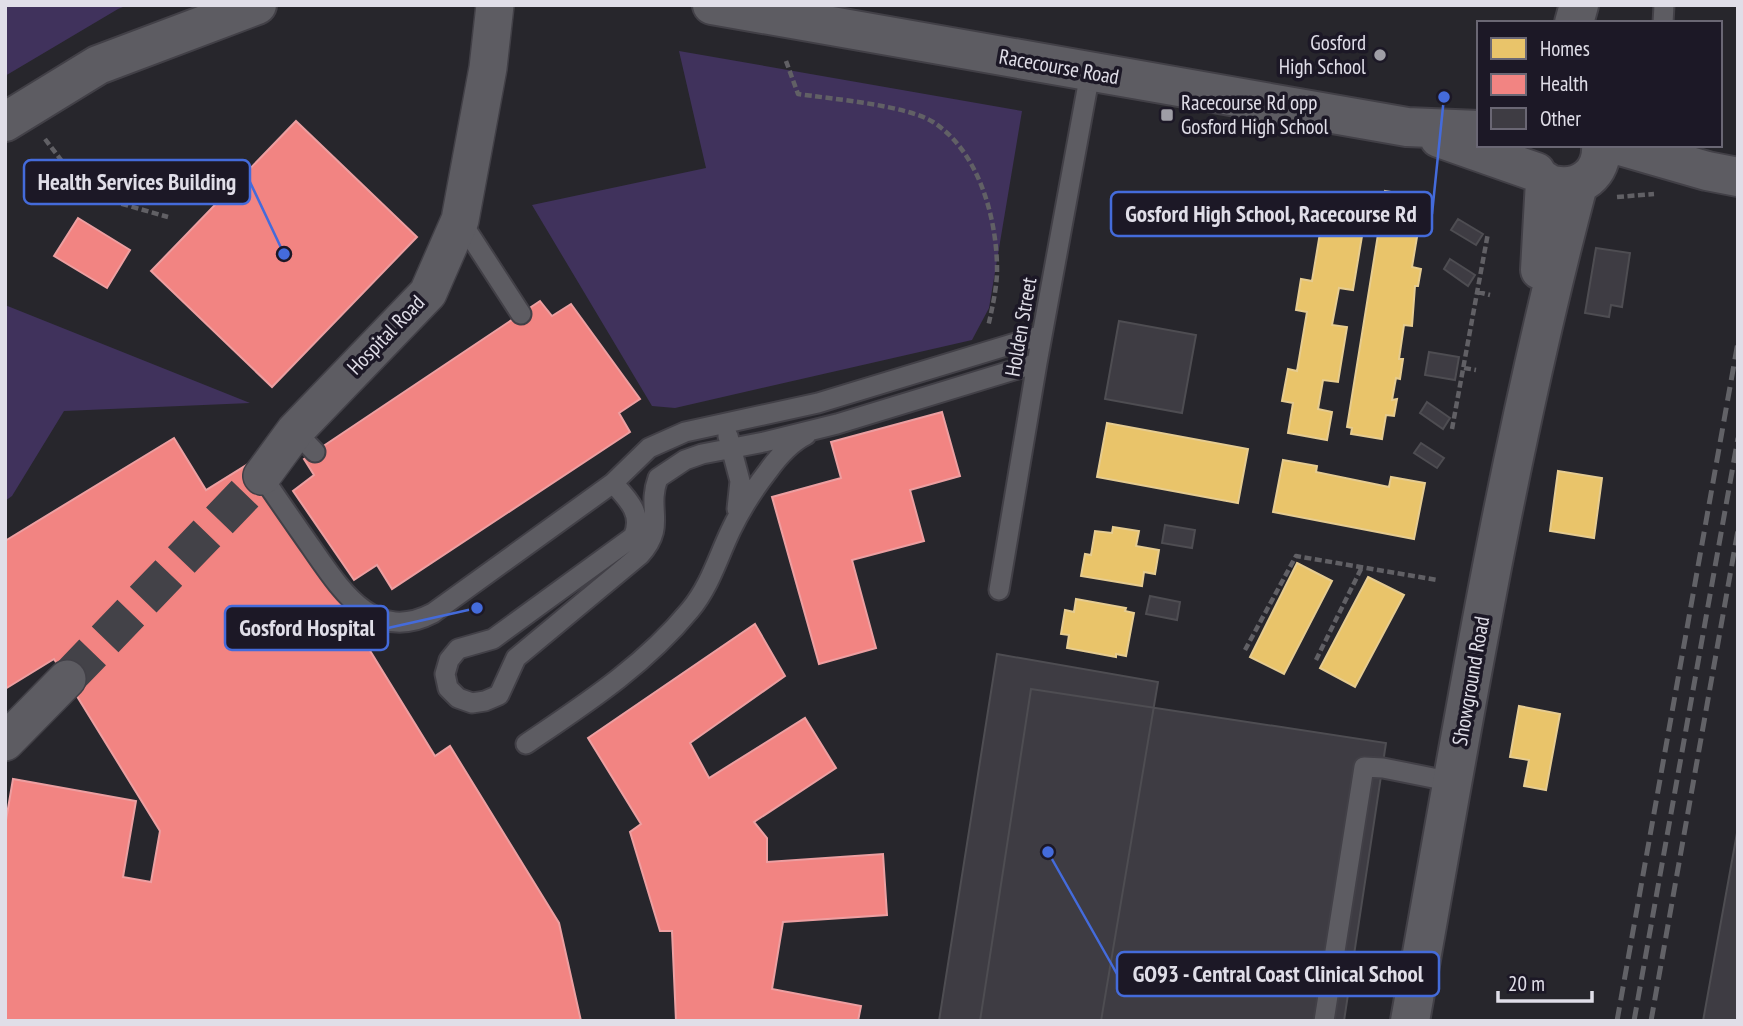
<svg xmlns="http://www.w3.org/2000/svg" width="1743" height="1026" font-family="'PT Sans Narrow',sans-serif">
  <rect width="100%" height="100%" fill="#27262c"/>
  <path fill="#40325c" d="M5,5H128L118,9L5,76Z
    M679,51L1022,111L989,308L972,340L675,408L652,406L532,205L706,168Z
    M5,305L250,403L64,411L12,496L5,501Z"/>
  <path fill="#e9c46a" stroke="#e6cc90" stroke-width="2" d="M1385,191L1428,198L1425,215L1428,217L1425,232L1418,231L1412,267L1421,269L1418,286H1415L1412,326L1404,325L1399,359H1403L1400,379L1396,378L1392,400L1397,399L1394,416L1386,415L1382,439L1351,434L1352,428L1347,427Z
    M1325,203L1352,208L1348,234L1362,236L1353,290L1339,288L1332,325L1347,327L1338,382L1323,380L1318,409L1332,412L1327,440L1288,433L1293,403L1282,401L1288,369L1297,371L1307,312L1296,310L1301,279L1312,281Z
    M1107,423L1248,449L1238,503L1097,477Z
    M1283,460L1317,466L1316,472L1389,487L1391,477L1425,483L1414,539L1273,512Z
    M1558,471L1602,478L1594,538L1550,531Z
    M1113,527L1139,531L1136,546L1159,550L1155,574L1144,572L1142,586L1081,576L1085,554L1091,555L1095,531L1112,533Z
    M1297,563L1332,581L1284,674L1250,657Z
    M1368,577L1404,595L1355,687L1320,668Z
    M1076,599L1126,608L1125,611L1134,613L1126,656L1116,654V657L1067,648L1069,635L1061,634L1065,610L1074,612Z
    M1519,706L1560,714L1546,790L1524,786L1529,760L1510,757Z"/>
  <path fill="#f28482" stroke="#ed9fa1" stroke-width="2" d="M296,121L417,237L272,387L151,271Z
    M78,218L130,250L107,288L54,256Z
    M540,301L552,316L571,304L640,399L619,413L630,432L392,589L377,565L354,580L293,491L314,475L304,459Z
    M942,412L960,476L910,490L924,541L852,560L876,648L819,664L772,497L841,478L831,442Z
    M174,438L206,490L253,461L435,756L450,746L559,923L581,1021H5V826L13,779L136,801L123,877L151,882L160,831L54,659L5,689V541Z
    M755,624L785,676L690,743L709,778L805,718L836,768L754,822L767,838V862L883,854L887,915L783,922L772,989L861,1006L858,1021H676L672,931H660L630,832L641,824L588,738Z"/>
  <path fill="#3e3c43" stroke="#4e4d52" stroke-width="2" d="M1458,219L1483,234L1476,245L1451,230Z
    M1596,248L1630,253L1622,307L1611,305L1609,317L1585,313Z
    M1450,259L1475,275L1468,286L1444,269Z
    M1119,321L1196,335L1182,413L1105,399Z
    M1429,352L1459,357L1455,380L1425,375Z
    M1427,402L1450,418L1443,429L1420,413Z
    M1421,443L1444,458L1437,468L1414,453Z
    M1165,525L1195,530L1192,548L1162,543Z
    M1150,596L1180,602L1177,620L1146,614Z
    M997,654L1158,682L1101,1021H939Z
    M1031,689L1386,743L1344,1021H980Z
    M1737,833L1738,1021H1703Z"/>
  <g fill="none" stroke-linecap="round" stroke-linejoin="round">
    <path stroke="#434248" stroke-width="37" stroke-dasharray="37 18" stroke-linecap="butt" d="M67,679L262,476"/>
    <defs>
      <path id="lane" d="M1663,23L1664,5
        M460,220L521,314
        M1037,363L837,424L764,442L702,454L685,460L658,478C646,511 667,525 640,555L516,658L499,695L485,701L472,703L458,698L448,688L445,674L449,660L458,649L493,639L633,537C644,515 628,499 613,483L649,448L685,432L818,403L1042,335
        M295,431L315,452
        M728,436L740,481L737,509
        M262,476C278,500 295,524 311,547C341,590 374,644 433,613L613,483
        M999,590L1037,363L1090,73
        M526,744C585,704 644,666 690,610C710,586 718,557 731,530C741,509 754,489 768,471C778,457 790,443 806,435
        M1324,1021L1364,767L1383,768L1453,782"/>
      <path id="street" d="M262,476L295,431L428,293L460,220L488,68L495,5
        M5,742L67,679"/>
      <path id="secondary" d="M712,5L1407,127L1479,130
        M1574,23L1579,5
        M5,122L98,65L257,5
        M1439,138L1536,172
        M1617,145L1707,171L1738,177
        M1553,185C1580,191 1603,174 1601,145
        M1540,270L1545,181
        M1410,1021C1460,742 1505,459 1578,185"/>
    </defs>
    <use href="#lane" stroke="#424047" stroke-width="23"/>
    <use href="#street" stroke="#424047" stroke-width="40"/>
    <use href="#secondary" stroke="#424047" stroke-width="42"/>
    <path stroke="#616065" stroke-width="4.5" stroke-dasharray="7 3.5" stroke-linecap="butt" d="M786,61L798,94C832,99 906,105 933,122C980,152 998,222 997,274C996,292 992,309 988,327
      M45,139L87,194L168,217
      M1617,197L1654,194
      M1478,292L1490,295
      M1464,368L1476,370
      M1452,429L1488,233
      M1245,650L1296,556L1437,580
      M1316,660L1362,567"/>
    <use href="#lane" stroke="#5d5c62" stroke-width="19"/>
    <use href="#street" stroke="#5d5c62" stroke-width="37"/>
    <use href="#secondary" stroke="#5d5c62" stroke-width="38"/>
    <path stroke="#626267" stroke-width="5" stroke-dasharray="14 7" stroke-linecap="butt" d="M1617,1021L1738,342
      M1634,1021L1738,438
      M1651,1021L1738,530"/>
  </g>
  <g fill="#9f9ea6" stroke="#1c1826" stroke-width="2.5">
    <circle cx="1380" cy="55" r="7"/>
    <rect x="1160" y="108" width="14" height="14" rx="3.5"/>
  </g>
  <g text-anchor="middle" stroke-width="7" stroke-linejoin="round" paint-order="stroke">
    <g font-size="21" fill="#e0dee8" stroke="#1c1826" text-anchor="end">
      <text x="1366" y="50">Gosford<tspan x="1366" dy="24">High School</tspan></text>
      <text x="1181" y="110" text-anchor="start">Racecourse Rd opp<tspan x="1181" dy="24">Gosford High School</tspan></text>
    </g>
    <g font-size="21" fill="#e0dee8" stroke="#1c1826">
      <text transform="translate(1059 67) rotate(10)" y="7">Racecourse Road</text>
      <text transform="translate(1021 327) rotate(-80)" y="7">Holden Street</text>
      <text transform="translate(386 335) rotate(-46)" y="7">Hospital Road</text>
      <text transform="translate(1471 681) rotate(-80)" y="7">Showground Road</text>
    </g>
  </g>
  <path fill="none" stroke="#446bdb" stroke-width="2.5" d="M284 254L250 182M1444 97L1432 214M477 608L388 628M1048 852L1117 974"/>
  <g fill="#446bdb" stroke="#1c1826" stroke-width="2.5">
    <circle cx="284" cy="254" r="7"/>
    <circle cx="1444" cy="97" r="7"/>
    <circle cx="477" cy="608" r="7"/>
    <circle cx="1048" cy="852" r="7"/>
  </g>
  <g fill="#1c1826" stroke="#446bdb" stroke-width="2.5">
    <rect x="24" y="160" width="226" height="44" rx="7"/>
    <rect x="1111" y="192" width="321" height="44" rx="7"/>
    <rect x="225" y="606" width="163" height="44" rx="7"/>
    <rect x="1117" y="952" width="322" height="44" rx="7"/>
  </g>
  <g font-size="23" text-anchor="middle" font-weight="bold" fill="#e0dee8">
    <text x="137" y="190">Health Services Building</text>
    <text x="1271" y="222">Gosford High School, Racecourse Rd</text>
    <text x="307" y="636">Gosford Hospital</text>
    <text x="1278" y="982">GO93 - Central Coast Clinical School</text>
  </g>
  <rect width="1743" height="1026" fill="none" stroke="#e0dee8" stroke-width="14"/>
  <rect x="1477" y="21" width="245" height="126" fill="#1c1826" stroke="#6a6774" stroke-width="2"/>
  <rect x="1491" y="38" width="35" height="21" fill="#e9c46a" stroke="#6a6774" stroke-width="2"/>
  <text x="1540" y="56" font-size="21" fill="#e0dee8">Homes</text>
  <rect x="1491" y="74" width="35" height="21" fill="#f28482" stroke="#6a6774" stroke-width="2"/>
  <text x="1540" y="91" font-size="21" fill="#e0dee8">Health</text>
  <rect x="1491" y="108" width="35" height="21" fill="#3e3c43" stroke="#6a6774" stroke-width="2"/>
  <text x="1540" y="126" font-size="21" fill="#e0dee8">Other</text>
  <path d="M1498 991v10h94v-10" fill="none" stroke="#e0dee8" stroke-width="3.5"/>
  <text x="1508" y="991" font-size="21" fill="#e0dee8" stroke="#1c1826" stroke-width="5" paint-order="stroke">20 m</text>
</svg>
